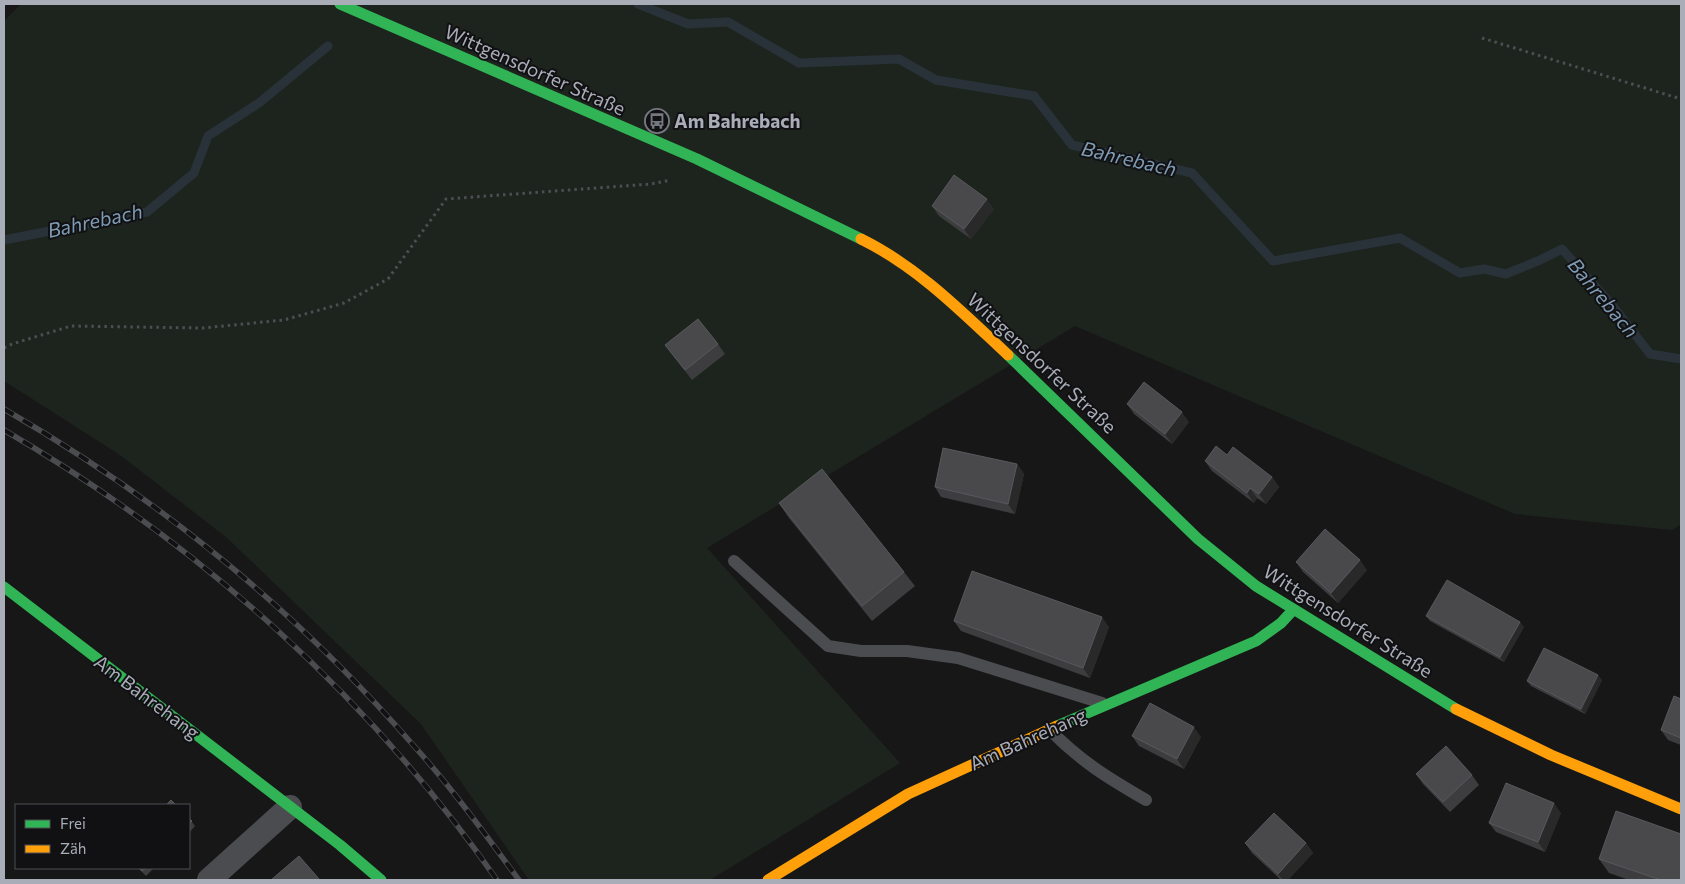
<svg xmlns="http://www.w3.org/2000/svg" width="1685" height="884" font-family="Commissioner,sans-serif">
  <rect width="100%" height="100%" fill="#171717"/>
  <path fill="#1d241e" d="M21,4H1681V524L1672,530L1515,514L1075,326L707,548L900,763L710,880H529L421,724L226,537L120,455L4,381V21Z"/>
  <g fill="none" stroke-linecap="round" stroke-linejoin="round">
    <path stroke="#2a3239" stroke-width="9" d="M638,4L688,24L728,22L799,63L899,59L936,80L1034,96L1072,145L1192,173L1273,261L1400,238L1460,273L1484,269L1506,274L1540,260L1562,249L1612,305L1650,354L1681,359
      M4,240L147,212L194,173L208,136L259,103L328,46"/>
    <path stroke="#4d4e52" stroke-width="3" stroke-dasharray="2.5 4" stroke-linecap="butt" d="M1482,38L1681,99
      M4,348L12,344L71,326L203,328L284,320L344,303L388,279L446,199L651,184L671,180"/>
    <path stroke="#4b4c50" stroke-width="12" d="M734,561L828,646L861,651H907L958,658L1102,703
      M1049,729C1080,761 1108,778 1146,800"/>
    <path stroke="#4b4c50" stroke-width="24" d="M209,880L290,807"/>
    <path stroke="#30b455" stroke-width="11" d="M340,4L697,159L861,239
      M1008,355L1198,539L1256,586L1456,709
      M4,587L340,845L381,880
      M1057,726L1256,641L1281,623L1293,610"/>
    <path stroke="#ff9f0a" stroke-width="11" d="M861,239C918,267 962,312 1008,355
      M1456,709L1551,755L1681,809
      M768,880L908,794L1057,726"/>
    <defs>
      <path id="rail" d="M4,409C158,498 297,611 414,746C452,788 485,834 519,880
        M4,430C198,543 368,695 497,880"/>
    </defs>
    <use href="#rail" stroke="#4b4c4f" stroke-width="5.5"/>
    <use href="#rail" stroke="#111113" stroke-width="4" stroke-dasharray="11" stroke-linecap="butt"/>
  </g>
  <path fill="#3d3d3f" d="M932,206L994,209L971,239L939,216Z
    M718,344L725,354L692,380L665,345Z
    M1127,404L1189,422L1172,444L1134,414Z
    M1227,455L1272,477L1279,487L1266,504L1257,498L1254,503L1212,471L1205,461Z
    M1017,464L1024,474L1015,514L941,497L935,487Z
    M779,503L904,572L915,586L872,621L789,518Z
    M1296,562L1367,570L1338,603L1303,572Z
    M1426,616L1524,627L1504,662L1430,621Z
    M954,621L1109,627L1090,678L961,631Z
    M1602,680L1585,714L1531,686L1527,681Z
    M1681,699V745L1668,740L1661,730Z
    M1132,736L1201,737L1184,769L1139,746Z
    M1416,774L1472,775L1479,785L1450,812L1423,784Z
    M1561,813L1545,852L1496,832L1489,823Z
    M189,818L195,826L189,833Z
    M1245,843H1306L1313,853L1288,880H1281L1252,853Z
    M1599,859L1681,880H1629L1609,873Z
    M138,868H154L146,876Z"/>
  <path fill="#29292a" d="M987,199L994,209L971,239L964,229Z
    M1182,412L1189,422L1172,444L1165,434Z
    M1017,464L1024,474L1015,514L1008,504Z
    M1272,477L1279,487L1266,504L1259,494Z
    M1250,488L1257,498L1254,503L1247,493Z
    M1360,560L1367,570L1338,603L1331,593Z
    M1102,617L1109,627L1090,678L1083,668Z
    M1520,622L1524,627L1504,662L1500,657Z
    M1598,675L1602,680L1585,714L1581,709Z
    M1194,727L1201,737L1184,769L1177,759Z
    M1554,803L1561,813L1545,852L1538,842Z
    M1306,843L1313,853L1288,880H1283L1278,874Z"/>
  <path fill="#49494c" stroke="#58595d" d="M954,175L987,199L964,229L932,206Z
    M698,319L718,344L685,370L665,345Z
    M1144,382L1182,412L1165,434L1127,404Z
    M1216,446L1227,455L1233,447L1272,477L1259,494L1250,488L1247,493L1205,461Z
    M943,448L1017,464L1008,504L935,487Z
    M822,469L904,572L862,606L779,503Z
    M1325,529L1360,560L1331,593L1296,562Z
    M972,571L1102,617L1083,668L954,621Z
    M1447,580L1520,622L1500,657L1426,616Z
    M1544,648L1598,675L1581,709L1527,681Z
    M1674,696L1681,699V738L1661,730Z
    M1150,703L1194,727L1177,759L1132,736Z
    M1446,746L1472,775L1443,802L1416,774Z
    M1506,783L1554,803L1538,842L1489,823Z
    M171,800L176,805H166Z
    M1616,811L1681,834V880H1661L1599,859Z
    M1274,813L1306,843L1278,874L1245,843Z
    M189,818L192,821L189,824Z
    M299,856L320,880H271Z
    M139,868H146L142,871Z"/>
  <defs>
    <symbol id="bus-ring" viewBox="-11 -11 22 22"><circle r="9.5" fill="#111113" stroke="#757880" stroke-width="1.5"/><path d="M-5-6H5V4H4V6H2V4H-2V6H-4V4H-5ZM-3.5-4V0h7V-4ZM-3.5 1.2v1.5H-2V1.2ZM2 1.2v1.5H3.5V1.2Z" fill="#757880"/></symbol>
  </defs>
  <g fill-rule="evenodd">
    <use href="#bus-ring" x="643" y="107" width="28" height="28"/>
  </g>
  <g text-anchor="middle" stroke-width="4" stroke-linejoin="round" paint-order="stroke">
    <g font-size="19" fill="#a8adb8" stroke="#111113">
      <text transform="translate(535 70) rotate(24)" y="7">Wittgensdorfer Straße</text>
      <text transform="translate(1042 363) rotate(43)" y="7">Wittgensdorfer Straße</text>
      <text transform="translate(1348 621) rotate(32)" y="7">Wittgensdorfer Straße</text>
      <text transform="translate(147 697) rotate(37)" y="7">Am Bahrehang</text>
      <text transform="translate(1028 739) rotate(-24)" y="7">Am Bahrehang</text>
    </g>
    <g font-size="19" font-weight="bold" fill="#a8adb8" stroke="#111113" text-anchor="start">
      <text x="674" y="128">Am Bahrebach</text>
    </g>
    <g font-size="20" font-style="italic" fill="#7f9bb3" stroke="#111113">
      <text transform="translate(1129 159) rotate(13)" y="7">Bahrebach</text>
      <text transform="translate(95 221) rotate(-12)" y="7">Bahrebach</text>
      <text transform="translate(1603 298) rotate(50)" y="7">Bahrebach</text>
    </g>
  </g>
  <rect width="1685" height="884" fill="none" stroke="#a8adb8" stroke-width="10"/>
  <rect x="15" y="804" width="175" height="65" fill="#111113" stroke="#4d4f55"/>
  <rect x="25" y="820" width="25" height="8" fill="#30b455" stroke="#4d4f55"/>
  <text x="60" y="829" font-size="15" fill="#a8adb8">Frei</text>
  <rect x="25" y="845" width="25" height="8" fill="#ff9f0a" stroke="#4d4f55"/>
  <text x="60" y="854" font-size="15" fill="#a8adb8">Zäh</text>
</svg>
